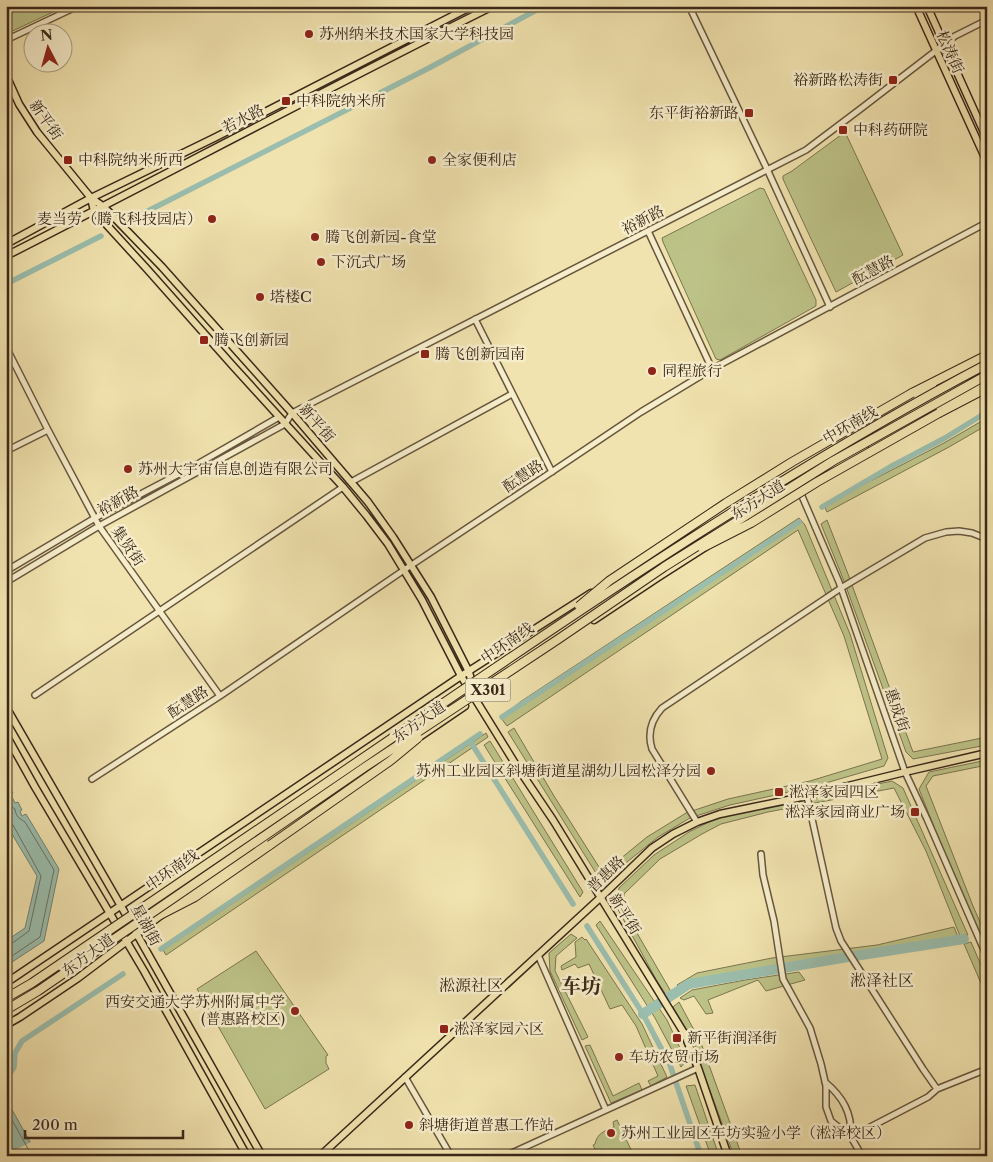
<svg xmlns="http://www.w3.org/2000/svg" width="993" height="1162" font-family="'Libre Caslon Text','Noto Serif SC',serif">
  <rect width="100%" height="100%" fill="#f1e3af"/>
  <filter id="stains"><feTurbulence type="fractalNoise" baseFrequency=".004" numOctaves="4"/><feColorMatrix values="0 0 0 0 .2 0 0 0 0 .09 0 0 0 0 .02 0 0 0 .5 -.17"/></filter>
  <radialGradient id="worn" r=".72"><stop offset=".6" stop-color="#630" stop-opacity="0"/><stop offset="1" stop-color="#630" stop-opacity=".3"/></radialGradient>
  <path fill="#bdc388" stroke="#7b7550" d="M6,6H66L6,34Z
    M845,132L903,255L836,292L783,179V176L792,171Z
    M760,188L764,189L816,300V306L720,360L716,359L663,242L662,238Z
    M987,418V425L949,447L827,512L824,505L944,443Z
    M799,518L805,525L850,634L888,758L884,766L812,787L730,805L690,818L658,837L611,875L599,878L508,732L514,728L554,796L599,867L609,868L647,837L686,813L728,799L810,781L882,759L844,636L798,530L507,726L501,718L520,702Z
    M827,520L848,574L913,752L987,737V745L913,759L906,752L844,581L821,524Z
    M486,733L488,737L166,955L163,950Z
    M490,741L583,892L580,897L484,745Z
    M987,760V765L933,776L926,786L973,906L987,938V953L963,900L919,789L929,772Z
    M892,781L903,788L968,935L960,936L926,851L894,788L768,812L721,824L702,834L660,859L624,894L623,909L673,995L668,998L657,981L616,906L619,888L654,855L689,832L715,819L753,810Z
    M600,921L667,1020L686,1061L681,1067L655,1018L596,925Z
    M954,927L958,937L695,983L681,990L677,985L697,973L772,958L877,945Z
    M571,934L577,938L556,956L555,971L588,1037L582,1040L550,971L549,953Z
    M582,937L585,940L586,939L642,1024L667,1077L651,1086L648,1081L658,1076L636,1026L622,1005L610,1009L589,964L578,968L575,964L562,970L561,966L576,957L575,942Z
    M971,942L987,979V997L964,944Z
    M256,951L328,1055L326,1056V1063L329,1069L265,1109L197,989Z
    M799,972L805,980L766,991L758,980L708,1000L713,1013L706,1014L694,996L684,1000L680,998L692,990L745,980Z
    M679,1002L701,1043L742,1156H734L701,1066L694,1042L673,1007Z
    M590,1045L613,1096L639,1083L642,1090L611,1103L585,1046Z
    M695,1085L719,1156H711L686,1086Z
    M617,1120L634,1156H598L593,1145L595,1144C597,1133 605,1131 614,1127L613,1122Z"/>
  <path fill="#9bbeae" stroke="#748272" d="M6,782L13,793L11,795L15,803L18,802L22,810L20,811L22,816L26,814L59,869L44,941L6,966V941L25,928L37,876L6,824Z
    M6,1099L38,1156H15L6,1138Z"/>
  <path fill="#f1e3af" d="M33,1141L37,1148L22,1156H13L11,1152Z"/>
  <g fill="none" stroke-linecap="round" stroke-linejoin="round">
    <path stroke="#6a7264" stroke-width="1" d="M6,797L11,806L15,809C16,817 19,818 25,822L54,870L40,937L6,960
      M6,822L10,823L13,825L41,876L29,931L11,944L6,945
      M6,1109L32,1156"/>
    <path stroke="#9bbeae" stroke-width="5.5" d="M136,217L429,68L544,6
      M6,284L101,236
      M822,507L890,467L945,438L987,412
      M502,717L799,522
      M470,741L573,904
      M587,926L643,1014L670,1065L701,1156
      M161,949L480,734
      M6,1080L14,1067L15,1053L22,1041L123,974"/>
    <path stroke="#9bbeae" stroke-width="10" d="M643,1014L689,984L842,958L964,939"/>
    <defs>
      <path id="minor" d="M689,6L767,169L830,307
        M6,40L78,6
        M648,231L712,369
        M475,319L552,472
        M6,347L48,430L99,526L220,696
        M6,451L48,430
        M792,473L839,582L905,772L927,819L987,957
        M351,482L512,394
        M6,571L95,518L196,465L279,417
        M6,582L99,526L285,424L292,413L806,150L863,107L955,36L987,20
        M35,695L343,487
        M92,779L220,696L404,570L556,469L641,412L712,369L986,223
        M807,796L836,928L841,941L923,1069L937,1089L987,1069
        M697,822L652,749C647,733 651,720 662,708L841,588L925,538L946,532L959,531L972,533L987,539
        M761,854L763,875L774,921L783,979L810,1028L821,1064L826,1086V1107L831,1121L851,1137L862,1156
        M538,955L606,1110
        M405,1077L451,1156
        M825,1082C843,1097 852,1113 851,1137L928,1097L937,1089
        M505,1156L698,1068"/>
      <path id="major" d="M916,6L987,162
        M927,6L987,139
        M6,75L19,104L37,132L91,198L104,207L162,267L292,413L368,502L393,537L431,597L469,672L473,687
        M91,198L94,211L147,269L233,366L343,487L366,515L388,544L422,600L461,676L516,765L553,820L684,1033L698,1068L728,1156
        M6,244L91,198L214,138L472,6
        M6,256C169,173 330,87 493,6
        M872,447L987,382
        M686,534L790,469L933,386
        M594,620L657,578L707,546
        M6,707L121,906L262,1156
        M6,735L35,787L144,971L247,1156
        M415,740L465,706
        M178,903L360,778
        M6,983L461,676L591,593
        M6,1025L20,1017L78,978L164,913
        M320,1156L600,898L652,848L673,834L697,822L720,814L807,796L905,772L987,753"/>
      <path id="highway" d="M912,393L987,355
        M939,413L987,388
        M160,915L195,897L270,845"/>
    </defs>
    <use href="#minor" stroke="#67563e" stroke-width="8"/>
    <use href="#major" stroke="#392719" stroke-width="9"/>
    <use href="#highway" stroke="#392719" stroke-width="10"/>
    <use href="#minor" stroke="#f6edcb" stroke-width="5"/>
    <use href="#major" stroke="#f1e3af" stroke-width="6"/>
    <use href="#highway" stroke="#f1e3af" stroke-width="8"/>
    <defs>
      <path id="highway-bridge" d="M702,548L751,523L817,482L939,413
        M579,606L609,581L726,503L792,462L912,393
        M270,845L390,761L418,738
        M6,998L32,983C155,899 278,816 401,732C591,602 783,472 987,364
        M6,1010L38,991L365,767L557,640L664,567L833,461L987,375"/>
    </defs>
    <use href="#highway-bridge" stroke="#392719" stroke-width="10" stroke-linecap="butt"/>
    <use href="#highway-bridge" stroke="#f1e3af" stroke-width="8"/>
  </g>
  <g fill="#8f2418" stroke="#f6edcb" stroke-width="2">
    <circle cx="309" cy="34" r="5"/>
    <rect x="888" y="75" width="10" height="10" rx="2.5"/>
    <rect x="281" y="96" width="10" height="10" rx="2.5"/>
    <rect x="744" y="108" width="10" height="10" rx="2.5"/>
    <rect x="838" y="125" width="10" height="10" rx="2.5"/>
    <rect x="63" y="155" width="10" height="10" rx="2.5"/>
    <circle cx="432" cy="160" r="5"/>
    <circle cx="212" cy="219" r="5"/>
    <circle cx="315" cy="237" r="5"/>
    <circle cx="321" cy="262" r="5"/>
    <circle cx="260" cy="297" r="5"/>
    <rect x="199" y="335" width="10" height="10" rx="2.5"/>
    <rect x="420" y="349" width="10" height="10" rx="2.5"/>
    <circle cx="652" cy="371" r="5"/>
    <circle cx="128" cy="469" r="5"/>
    <circle cx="711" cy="771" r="5"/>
    <rect x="774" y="787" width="10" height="10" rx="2.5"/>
    <rect x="910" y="807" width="10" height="10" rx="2.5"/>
    <circle cx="295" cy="1011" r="5"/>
    <rect x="439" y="1024" width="10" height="10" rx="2.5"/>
    <rect x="672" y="1033" width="10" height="10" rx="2.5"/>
    <circle cx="619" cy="1057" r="5"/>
    <circle cx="409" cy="1125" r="5"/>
    <circle cx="611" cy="1133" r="5"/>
  </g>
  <g text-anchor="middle" stroke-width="5" stroke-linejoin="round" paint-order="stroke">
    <rect fill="#f6edcb" stroke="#72624e" stroke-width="1" x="465.5" y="678.5" width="45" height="23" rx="4"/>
    <g font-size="14" font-weight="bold" fill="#392719">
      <text x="488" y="695">X301</text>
    </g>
    <g font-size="15" fill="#392719" stroke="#f6edcb" text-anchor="start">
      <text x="319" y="39">苏州纳米技术国家大学科技园</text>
      <text x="883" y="85" text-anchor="end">裕新路松涛街</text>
      <text x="296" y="106">中科院纳米所</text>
      <text x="739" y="118" text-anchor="end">东平街裕新路</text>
      <text x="853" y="135">中科药研院</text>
      <text x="78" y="165">中科院纳米所西</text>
      <text x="442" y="165">全家便利店</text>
      <text x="202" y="224" text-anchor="end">麦当劳（腾飞科技园店）</text>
      <text x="325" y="242">腾飞创新园-食堂</text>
      <text x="331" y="267">下沉式广场</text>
      <text x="270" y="302">塔楼C</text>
      <text x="214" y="345">腾飞创新园</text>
      <text x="435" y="359">腾飞创新园南</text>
      <text x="662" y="376">同程旅行</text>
      <text x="138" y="474">苏州大宇宙信息创造有限公司</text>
      <text x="701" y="776" text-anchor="end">苏州工业园区斜塘街道星湖幼儿园松泽分园</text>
      <text x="789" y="797">淞泽家园四区</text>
      <text x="905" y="817" text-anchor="end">淞泽家园商业广场</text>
      <text x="285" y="1007" text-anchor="end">西安交通大学苏州附属中学<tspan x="285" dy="17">(普惠路校区)</tspan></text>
      <text x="454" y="1034">淞泽家园六区</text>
      <text x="687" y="1043">新平街润泽街</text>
      <text x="629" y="1062">车坊农贸市场</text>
      <text x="419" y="1130">斜塘街道普惠工作站</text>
      <text x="621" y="1138">苏州工业园区车坊实验小学（淞泽校区）</text>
    </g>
    <g font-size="15" fill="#392719" stroke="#f6edcb">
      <text transform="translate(950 52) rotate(66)" y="5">松涛街</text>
      <text transform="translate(243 119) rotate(-27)" y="5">若水路</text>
      <text transform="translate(46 120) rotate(55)" y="5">新平街</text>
      <text transform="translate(643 220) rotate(-27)" y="5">裕新路</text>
      <text transform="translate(873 270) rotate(-28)" y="5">酝慧路</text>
      <text transform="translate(317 423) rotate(49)" y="5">新平街</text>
      <text transform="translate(850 425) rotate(-30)" y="5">中环南线</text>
      <text transform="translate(523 476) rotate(-34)" y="5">酝慧路</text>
      <text transform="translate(758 500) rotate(-32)" y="5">东方大道</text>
      <text transform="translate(118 501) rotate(-29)" y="5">裕新路</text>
      <text transform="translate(128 546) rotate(55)" y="5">集贤街</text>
      <text transform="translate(507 643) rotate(-34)" y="5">中环南线</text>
      <text transform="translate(188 702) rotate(-33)" y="5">酝慧路</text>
      <text transform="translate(897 710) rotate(71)" y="5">惠成街</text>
      <text transform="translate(419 722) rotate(-35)" y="5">东方大道</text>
      <text transform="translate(172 870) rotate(-34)" y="5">中环南线</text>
      <text transform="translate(606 874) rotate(-44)" y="5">普惠路</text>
      <text transform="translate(625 914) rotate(58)" y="5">新平街</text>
      <text transform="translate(146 925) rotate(61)" y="5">星湖街</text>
      <text transform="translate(88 955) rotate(-36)" y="5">东方大道</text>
    </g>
    <g font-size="16" fill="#392719" stroke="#f6edcb">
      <text x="882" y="986">淞泽社区</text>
      <text x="471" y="991">淞源社区</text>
    </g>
    <g font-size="20" font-weight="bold" fill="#392719" stroke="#f6edcb">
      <text x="581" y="993">车坊</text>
    </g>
  </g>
  <rect width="993" height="1162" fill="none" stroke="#f1e3af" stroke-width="25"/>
  <rect x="8" y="8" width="978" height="1147" fill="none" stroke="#392719" stroke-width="2.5"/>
  <rect x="12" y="12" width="968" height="1137" fill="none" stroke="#392719"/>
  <g transform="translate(48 48) rotate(354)"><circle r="24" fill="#f6edcb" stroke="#aa9e84"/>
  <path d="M0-4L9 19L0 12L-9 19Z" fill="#8f2418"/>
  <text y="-8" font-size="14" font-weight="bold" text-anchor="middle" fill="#392719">N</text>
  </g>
  <path d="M25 1130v8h158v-8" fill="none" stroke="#392719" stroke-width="2.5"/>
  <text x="32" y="1130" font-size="15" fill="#392719" stroke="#f6edcb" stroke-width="4" paint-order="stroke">200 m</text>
  <rect width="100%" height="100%" filter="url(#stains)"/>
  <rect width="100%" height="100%" fill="url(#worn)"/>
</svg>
